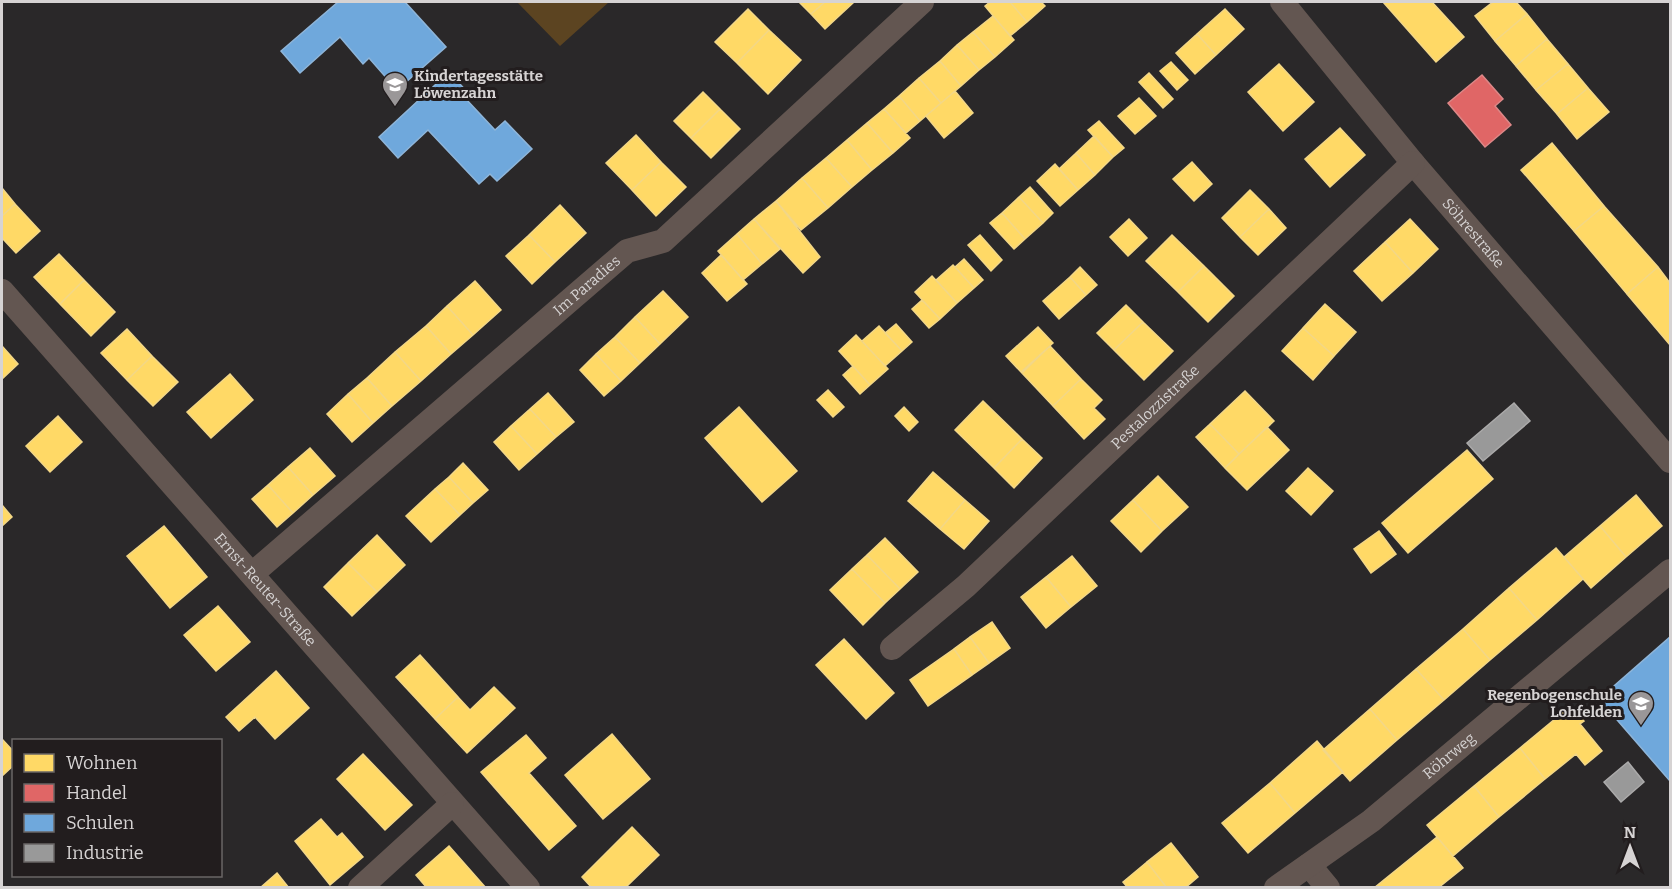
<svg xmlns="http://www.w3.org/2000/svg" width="1672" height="889" font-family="Bitter,serif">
  <rect width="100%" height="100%" fill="#2a2829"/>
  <path fill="#5c4421" d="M517,2H609L560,46Z"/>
  <path fill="#ffd966" stroke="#f3d787" stroke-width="1.5" d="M799,2H825L811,14Z
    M825,2H854L825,29L811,14Z
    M990,2H1010L1027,22L1010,36L985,6Z
    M1010,2H1041L1045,6L1027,22Z
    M1383,2H1432L1464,37L1436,62Z
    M1493,2H1516L1527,14L1495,41L1475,16Z
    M748,9L769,30L737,63L715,42Z
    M1225,9L1244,29L1216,55L1197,34Z
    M1527,14L1547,39L1516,66L1495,41Z
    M993,16L1014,40L995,57L973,32Z
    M769,30L801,60L768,94L737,63Z
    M973,32L995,57L979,70L957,45Z
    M1197,34L1216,55L1195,74L1176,53Z
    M1547,39L1568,64L1536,90L1516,66Z
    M957,45L979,70L961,86L940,61Z
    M940,61L961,86L941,103L919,78Z
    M1171,62L1188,80L1177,90L1160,71Z
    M1279,64L1314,102L1283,131L1248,92Z
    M1568,64L1588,88L1557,114L1536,90Z
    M1149,73L1173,99L1163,108L1139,82Z
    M919,78L941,103L920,121L899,96Z
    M1588,88L1609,112L1577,139L1557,114Z
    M955,91L973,113L944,138L926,116Z
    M703,92L720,109L691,138L674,121Z
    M899,96L920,121L906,133L884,109Z
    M1139,98L1156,116L1135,134L1118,116Z
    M720,109L740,129L711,158L691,138Z
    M884,109L910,138L893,153L867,123Z
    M1099,121L1124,148L1113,157L1088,130Z
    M867,123L893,153L872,170L847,140Z
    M1340,128L1365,155L1330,187L1305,159Z
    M636,135L661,162L632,190L606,163Z
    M1094,136L1113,157L1095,175L1076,153Z
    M847,140L872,170L852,187L826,158Z
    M1552,143L1604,206L1574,231L1521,170Z
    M1076,153L1095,175L1078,190L1059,169Z
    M826,158L852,187L828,208L802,178Z
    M661,162L686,187L656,216L632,190Z
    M1192,162L1212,184L1194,201L1173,179Z
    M1055,164L1078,190L1060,206L1037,181Z
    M802,178L828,208L801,230L776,201Z
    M1030,187L1053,213L1043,223L1019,197Z
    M2,188L15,204L2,216Z
    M1250,190L1269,209L1240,237L1222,218Z
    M1019,197L1043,223L1025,239L1002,213Z
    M776,201L820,257L803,273L754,219Z
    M15,204L40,231L16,253L2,238V216Z
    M560,205L586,233L555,262L529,235Z
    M1604,206L1658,267L1627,294L1574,231Z
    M1269,209L1286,228L1258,255L1240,237Z
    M1002,213L1025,239L1014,249L990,223Z
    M754,219L780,249L762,264L737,234Z
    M1129,219L1147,238L1128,256L1110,237Z
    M1410,219L1438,249L1413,273L1385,242Z
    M737,234L762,264L743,280L718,251Z
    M529,235L555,262L532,284L506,256Z
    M980,235L1002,260L991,271L968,245Z
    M1172,235L1204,266L1178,292L1146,261Z
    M1385,242L1413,273L1382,301L1354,271Z
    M59,254L84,280L60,304L34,277Z
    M721,255L747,284L727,301L702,273Z
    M964,259L983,280L974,288L955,267Z
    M953,265L974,288L957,303L936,280Z
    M1204,266L1234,296L1208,322L1178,292Z
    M1080,267L1097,285L1086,295L1070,277Z
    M1658,267L1670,283V345L1627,294Z
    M932,276L957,303L940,319L915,292Z
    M1070,277L1086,295L1059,319L1043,301Z
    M84,280L115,312L91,336L60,304Z
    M475,281L501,310L473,335L447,306Z
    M663,291L688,317L660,344L635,317Z
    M922,300L940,319L929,328L912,309Z
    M1325,304L1356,332L1334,356L1303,328Z
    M1126,305L1143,322L1114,350L1097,333Z
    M447,306L473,335L451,354L426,326Z
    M635,317L660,344L640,363L615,337Z
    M1143,322L1173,351L1144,380L1114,350Z
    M896,324L912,342L902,351L885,333Z
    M426,326L451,354L421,381L395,352Z
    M879,326L902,351L885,366L862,341Z
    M1038,327L1053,343L1021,372L1006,356Z
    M1303,328L1334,356L1313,380L1282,351Z
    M127,329L152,356L127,380L101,353Z
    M856,335L888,369L870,385L839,351Z
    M615,337L640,363L621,381L596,354Z
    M2,346L18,364L2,379Z
    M1050,346L1081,379L1053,406L1022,373Z
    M395,352L421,381L392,406L367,378Z
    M596,354L621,381L604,396L580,370Z
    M152,356L178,382L153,406L127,380Z
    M853,366L870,385L860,394L843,375Z
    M230,374L253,400L211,438L187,412Z
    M367,378L392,406L373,423L348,394Z
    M1081,379L1102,400L1094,408L1105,419L1084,439L1053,406Z
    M828,390L844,407L833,417L817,400Z
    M1245,391L1274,421L1239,454L1210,424Z
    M548,393L574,422L556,437L530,409Z
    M348,394L373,423L352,442L327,414Z
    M983,401L1022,439L994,468L955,430Z
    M739,407L797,471L762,502L705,438Z
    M904,407L918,422L909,431L895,416Z
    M530,409L556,437L537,454L511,426Z
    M58,416L82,442L50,472L26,446Z
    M1210,424L1239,454L1225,468L1196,437Z
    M511,426L537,454L519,470L494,442Z
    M1267,427L1289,450L1247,490L1225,468Z
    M1022,439L1042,458L1014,488L994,468Z
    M310,448L335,476L313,495L288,467Z
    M1467,450L1493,479L1408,553L1382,523Z
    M463,463L488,490L473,503L449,477Z
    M288,467L313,495L293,513L268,485Z
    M1308,468L1333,491L1311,515L1286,491Z
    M933,472L965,500L940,529L908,501Z
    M1158,476L1188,507L1162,531L1133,500Z
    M449,477L473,503L460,515L435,489Z
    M268,485L293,513L277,527L252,499Z
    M435,489L460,515L431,542L406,516Z
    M1636,495L1662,526L1626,557L1600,526Z
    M965,500L989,521L964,549L940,529Z
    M1133,500L1162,531L1141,552L1111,521Z
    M2,505L12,517L2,526Z
    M164,526L207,577L170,608L127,556Z
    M1600,526L1626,557L1591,588L1564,557Z
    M1379,531L1396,554L1371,573L1354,549Z
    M377,535L405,565L377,592L348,563Z
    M885,538L918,572L900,589L867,555Z
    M1556,548L1583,579L1537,620L1509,588Z
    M867,555L900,589L885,603L852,569Z
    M1072,556L1097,586L1071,607L1046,577Z
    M348,563L377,592L352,616L324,587Z
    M852,569L885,603L863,625L830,590Z
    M1046,577L1071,607L1046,628L1021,597Z
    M1509,588L1537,620L1490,660L1463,629Z
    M218,606L250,642L216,671L184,635Z
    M992,622L1010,648L989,663L970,637Z
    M1463,629L1490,660L1444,700L1416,669Z
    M970,637L989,663L972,675L954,649Z
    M844,639L894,693L866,719L816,665Z
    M954,649L972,675L928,706L910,680Z
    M420,655L458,697L435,719L396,677Z
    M1416,669L1444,700L1397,740L1370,709Z
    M276,671L309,708L275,739L255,717L239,731L226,717Z
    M494,687L515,708L467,753L435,719L458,697L470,710Z
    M1370,709L1397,740L1350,781L1323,750Z
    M1567,709L1571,714L1576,711L1584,721L1580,724L1602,751L1585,765L1576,754L1545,779L1520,748Z
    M612,734L650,779L603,819L565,775Z
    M526,735L546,758L529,773L576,826L549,850L481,772Z
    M2,739L14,752V765L2,776Z
    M1317,741L1343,772L1295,813L1270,783Z
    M1520,748L1545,779L1499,817L1474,786Z
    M363,754L412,805L385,830L337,779Z
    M1270,783L1295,813L1248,853L1222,823Z
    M1474,786L1499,817L1453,856L1427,825Z
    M321,819L337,837L342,833L363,857L330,885L295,841Z
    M632,827L659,855L625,888H592L582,877Z
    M1437,837L1463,868L1438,888H1374Z
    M1171,843L1198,877L1185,888H1167L1147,862Z
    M449,846L486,888H427L416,875Z
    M1147,862L1167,888H1128L1123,882Z
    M277,873L289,888H260Z"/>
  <path fill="#e06666" stroke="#dd8787" stroke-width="1.5" d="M1482,75L1503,99L1495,106L1511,125L1485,147L1448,103Z"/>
  <path fill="#6fa8dc" stroke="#8eb5d9" stroke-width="1.5" d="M338,2H405L446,47L397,90L369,58L363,64L340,37L300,73L281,51Z
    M449,72L469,94L465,98L495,130L505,121L532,149L497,181L490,174L479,184L428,130L398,158L379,137Z
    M1670,637V781L1599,699Z"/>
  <path fill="#999" stroke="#abaaaa" stroke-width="1.5" d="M1514,403L1530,421L1483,461L1467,443Z
    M1628,762L1644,782L1621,802L1604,782Z"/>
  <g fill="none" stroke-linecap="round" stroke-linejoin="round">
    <g stroke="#635651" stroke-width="24">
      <path id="s1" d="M1282,2L1413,163L1670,461"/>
      <path id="s2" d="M2,291L528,888"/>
      <path id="s3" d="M252,574L627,251L663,241L922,2"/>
      <path id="s4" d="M892,648L966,586L1413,163"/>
      <path d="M1309,865L1328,888"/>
      <path d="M360,888L452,804"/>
      <path id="s5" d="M1276,888L1371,821L1670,571"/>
    </g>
  </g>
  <defs>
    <symbol id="school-pin" viewBox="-11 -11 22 30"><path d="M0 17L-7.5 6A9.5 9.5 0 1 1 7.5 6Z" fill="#9a9798" stroke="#221d1e"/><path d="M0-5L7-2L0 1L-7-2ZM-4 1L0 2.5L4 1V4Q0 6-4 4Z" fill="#fff"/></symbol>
  </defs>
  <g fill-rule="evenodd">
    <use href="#school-pin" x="380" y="70" width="30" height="40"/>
    <use href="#school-pin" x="1626" y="689" width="30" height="40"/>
  </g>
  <g text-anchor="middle" stroke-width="6" stroke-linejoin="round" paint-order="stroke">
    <g font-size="15" font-weight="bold" fill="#d6d3d3" stroke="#221d1e" text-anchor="start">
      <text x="414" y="81">Kindertagesstätte<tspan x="414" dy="17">Löwenzahn</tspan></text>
      <text x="1622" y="700" text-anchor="end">Regenbogenschule<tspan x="1622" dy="17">Lohfelden</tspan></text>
    </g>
    <g font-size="15" fill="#d6d3d3" stroke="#221d1e">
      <text dy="5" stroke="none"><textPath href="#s1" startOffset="300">Söhrestraße</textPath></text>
      <text dy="5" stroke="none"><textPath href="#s3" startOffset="442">Im Paradies</textPath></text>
      <text dy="5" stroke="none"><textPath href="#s4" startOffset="357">Pestalozzistraße</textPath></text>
      <text dy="5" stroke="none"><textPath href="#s2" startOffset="398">Ernst-Reuter-Straße</textPath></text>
      <text dy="5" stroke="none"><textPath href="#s5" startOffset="218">Röhrweg</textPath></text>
    </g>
  </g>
  <rect width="1672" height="889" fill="none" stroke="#d6d3d3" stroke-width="6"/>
  <rect x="12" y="739" width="210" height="138" fill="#221d1e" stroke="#6a6666" stroke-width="1.5"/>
  <rect x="24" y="754" width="30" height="18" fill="#ffd966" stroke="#6a6666" stroke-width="1.5"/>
  <text x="66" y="769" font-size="18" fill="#d6d3d3">Wohnen</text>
  <rect x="24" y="784" width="30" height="18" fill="#e06666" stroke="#6a6666" stroke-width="1.5"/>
  <text x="66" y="799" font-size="18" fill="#d6d3d3">Handel</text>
  <rect x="24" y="814" width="30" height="18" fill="#6fa8dc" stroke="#6a6666" stroke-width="1.5"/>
  <text x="66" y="829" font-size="18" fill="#d6d3d3">Schulen</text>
  <rect x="24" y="844" width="30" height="18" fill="#999999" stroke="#6a6666" stroke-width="1.5"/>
  <text x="66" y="859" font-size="18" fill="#d6d3d3">Industrie</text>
  <g transform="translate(1630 847)" stroke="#221d1e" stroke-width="4.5" paint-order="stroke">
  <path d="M0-4.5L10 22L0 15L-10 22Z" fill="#d6d3d3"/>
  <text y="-9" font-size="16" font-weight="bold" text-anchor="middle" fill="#d6d3d3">N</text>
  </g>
</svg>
